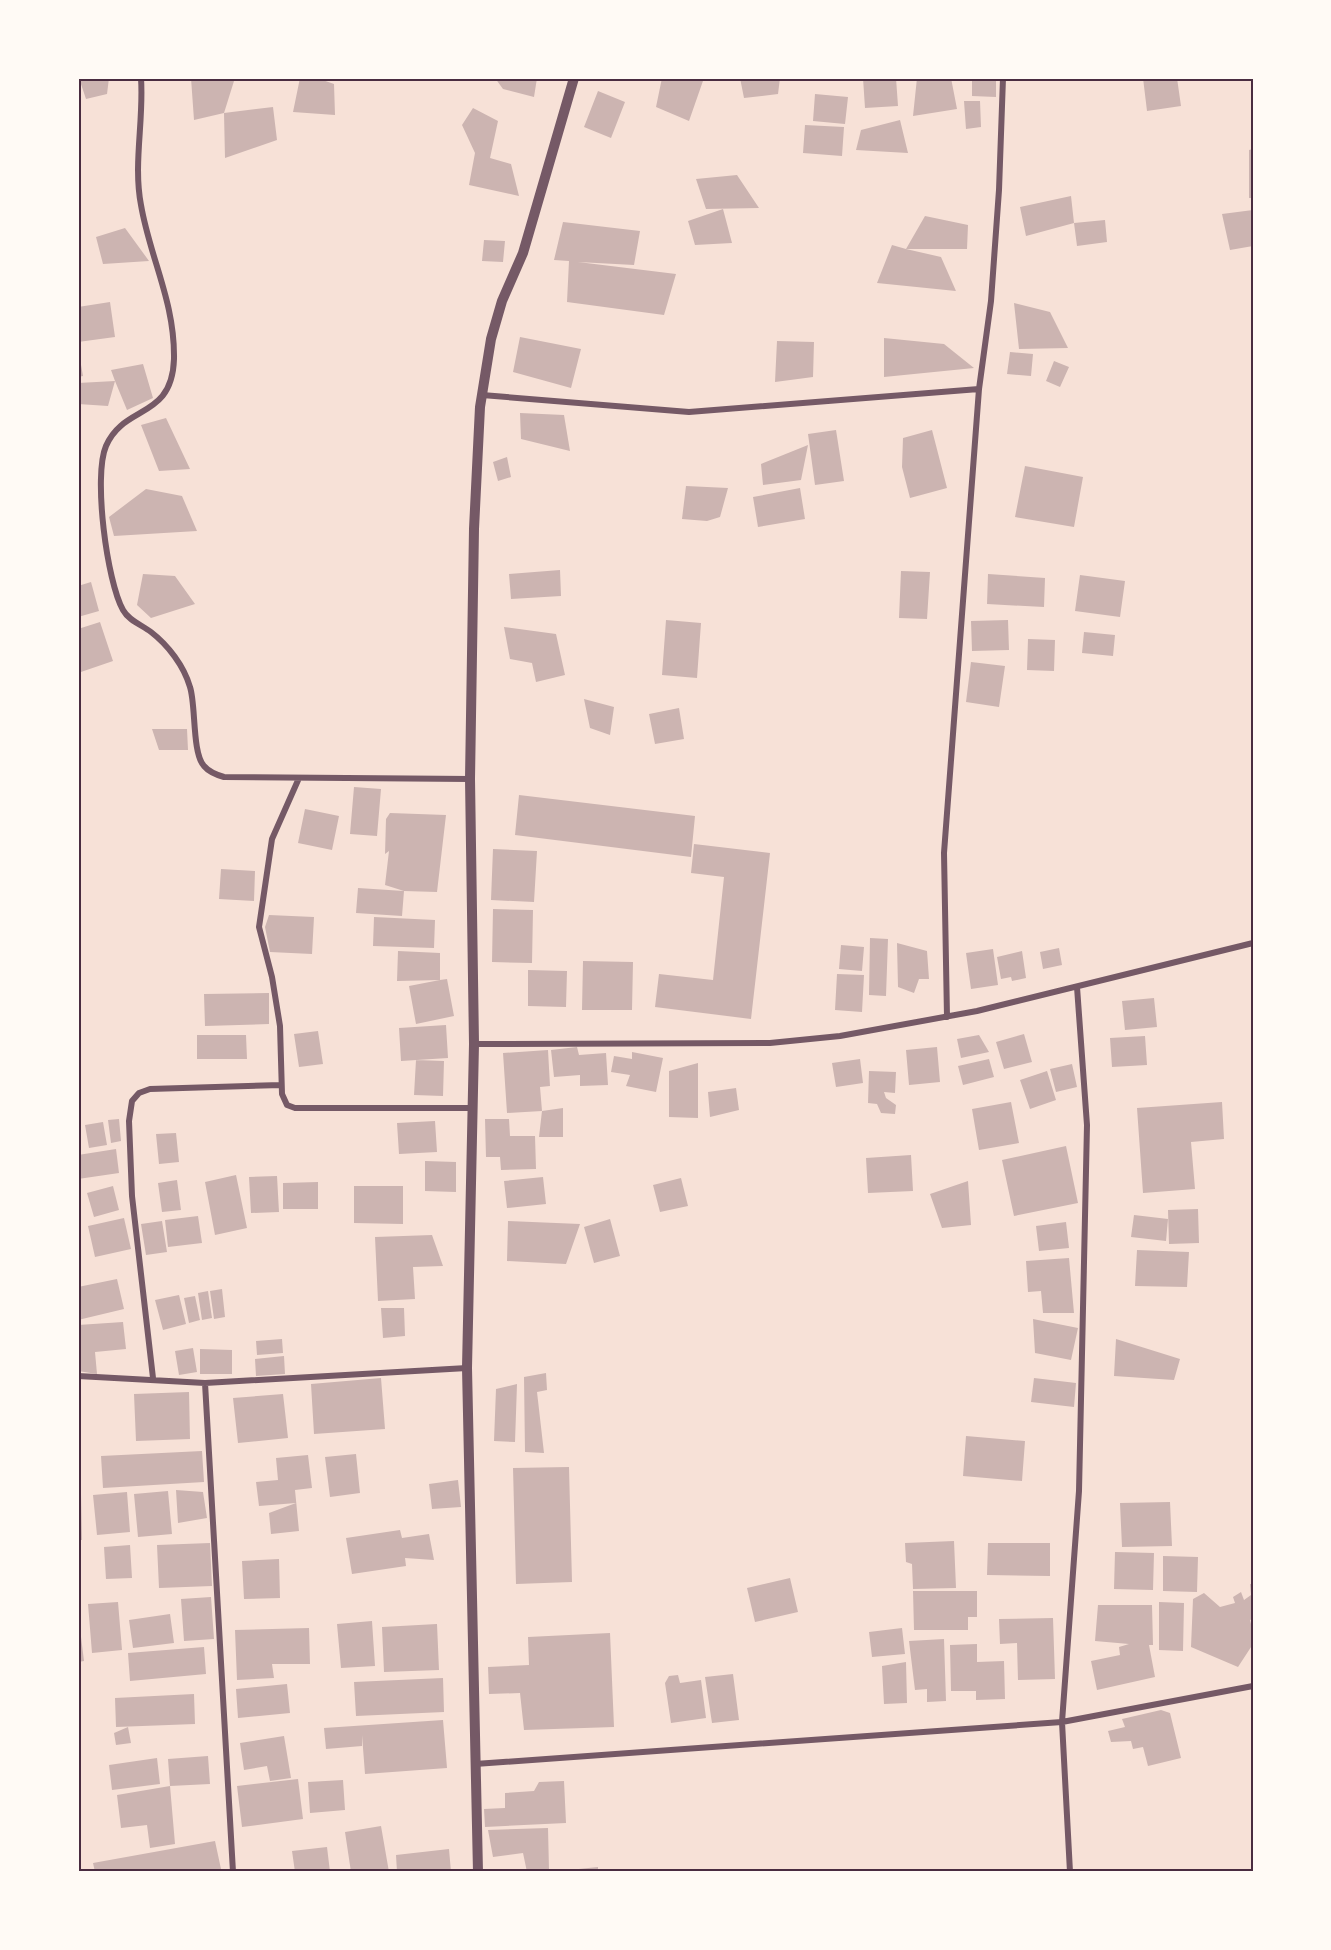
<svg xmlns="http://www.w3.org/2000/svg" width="1331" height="1950" font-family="'Work Sans',sans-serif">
  <rect width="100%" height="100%" fill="#f7e1d7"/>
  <path fill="#ccb4b1" d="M79,78H109L107,94L86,99Z
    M191,78H226L234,81L224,113L194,120Z
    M300,78H317L334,84L335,115L293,112Z
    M495,78H537L534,97L503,89Z
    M662,78H704L689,121L656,107Z
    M740,78H780L778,94L744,98Z
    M863,78H896L898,106L865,108Z
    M917,78H951L957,109L913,116Z
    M972,78H996V97L972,96Z
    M1143,78H1177L1181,106L1147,111Z
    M598,91L625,102L611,138L584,127Z
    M815,94L848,97L845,124L813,121Z
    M964,101H980L981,127L966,129Z
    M273,107L277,140L225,158L224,113Z
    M473,108L498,121L490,158L511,164L519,196L469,185L475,153L462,125Z
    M900,120L908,153L856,150L861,130Z
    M805,125L844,127L842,156L803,153Z
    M1253,149V198H1249V150Z
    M737,175L759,208L706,209L696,179Z
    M1071,196L1074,223L1026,236L1020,207Z
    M723,209L732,243L695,245L688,221Z
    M1253,210V246L1230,250L1222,214Z
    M925,216L968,225L967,249H906L941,257L956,291L877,283L892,245L906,249Z
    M1105,220L1107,242L1077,246L1074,223Z
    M563,222L640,231L634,265L578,262L676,274L664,315L567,302L569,261L554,260Z
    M125,228L149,261L103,264L96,237Z
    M484,240L505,241L503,262L482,261Z
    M110,302L115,337L78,342V307Z
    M1014,303L1050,312L1068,348L1019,349Z
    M520,337L581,349L571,388L513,372Z
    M884,338L944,344L974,368L884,377Z
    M777,341L814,342L813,377L775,382Z
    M78,348L83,376L78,377Z
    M1010,352L1033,354L1031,376L1007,374Z
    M1054,361L1069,367L1060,387L1046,381Z
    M143,364L153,398L127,410L115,381L108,406L78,404V383L115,381L111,370Z
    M520,413L564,415L570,451L521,439Z
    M166,418L190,469L159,471L141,425Z
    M836,430L844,481L815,485L808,434Z
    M932,430L947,488L910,498L902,467L903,438Z
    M808,445L801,480L763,485L761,464Z
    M507,457L511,477L498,481L493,462Z
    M1025,466L1083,477L1074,527L1015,517Z
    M686,486L728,488L720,517L707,521L682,519Z
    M800,488L805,519L758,527L753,497Z
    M146,489L182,496L197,531L114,536L109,517Z
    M560,570L561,596L511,599L509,574Z
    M901,571L930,572L927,619L899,618Z
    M143,574L175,576L195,604L151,618L137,605Z
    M988,574L1045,578L1044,607L987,604Z
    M1080,575L1125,581L1120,617L1075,611Z
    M91,582L99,611L78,617V586Z
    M666,620L701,623L697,678L662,675Z
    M1008,620L1009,650L972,651L971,621Z
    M100,622L113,661L78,673V629Z
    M504,627L556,634L565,675L536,682L532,663L510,659Z
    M1084,632L1115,635L1113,656L1082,653Z
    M1028,639L1055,640L1054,671L1027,670Z
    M971,662L1005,666L999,707L966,702Z
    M584,699L614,707L610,735L590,728Z
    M679,708L684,739L655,744L649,714Z
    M152,729H187L188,750H159Z
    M354,787L381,789L377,836L350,834Z
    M519,795L695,816L691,857L515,835Z
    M305,809L339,816L332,850L298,843Z
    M390,813L446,815L437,892L404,891L402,916L356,913L358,888L404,891L385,885L389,851L385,854L386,819Z
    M694,844L770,853L751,1019L655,1007L659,974L713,980L724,877L691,873Z
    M493,849L537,851L534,902L491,900Z
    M221,869L255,871L254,901L219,899Z
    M493,909L533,910L532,963L492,962Z
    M269,915L314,917L312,954L270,952L265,927Z
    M374,917L435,920L434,948L373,946Z
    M870,938L888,939L886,996L869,995Z
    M897,943L927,951L929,979H919L914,993L898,987Z
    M841,945L864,947L862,971L839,969Z
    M1059,948L1062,965L1043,969L1040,952Z
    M993,949L998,985L971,989L966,953Z
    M398,951L440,953V980L447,979L454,1016L416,1024L409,986L440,980L397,981Z
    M1022,951L1026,978L1012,981L1011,977L1001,979L997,957Z
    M583,961L633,962L632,1010H582Z
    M528,970L567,971L566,1007L528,1006Z
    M837,974L864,975L862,1012L835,1010Z
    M269,993V1024L205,1026L204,994Z
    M1154,998L1157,1027L1125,1030L1122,1001Z
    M446,1025L448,1058L401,1061L399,1028Z
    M318,1031L323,1064L299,1067L294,1034Z
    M1024,1034L1032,1062L1004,1069L996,1042Z
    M197,1035H246L247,1059H197Z
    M979,1035L989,1052L961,1058L957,1039Z
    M1145,1036L1147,1065L1112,1067L1110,1038Z
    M577,1047L579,1055L606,1053L608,1085L580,1086V1075L554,1077L551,1050Z
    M937,1047L940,1082L909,1085L906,1050Z
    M548,1050L550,1086L540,1087L542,1111L563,1108V1137H539L542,1111L507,1113L503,1053Z
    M632,1052L663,1058L656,1092L626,1086L630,1075L611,1072L614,1056L632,1059Z
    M860,1059L863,1083L836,1087L832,1063Z
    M989,1059L994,1077L963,1085L958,1066Z
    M416,1060L444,1061L443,1096L414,1095Z
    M698,1063V1118L669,1117V1071Z
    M1072,1064L1077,1087L1056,1092L1050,1069Z
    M869,1071L896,1072L895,1093L884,1092L886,1098L896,1105L895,1114L881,1113L877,1104L868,1103Z
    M1047,1071L1056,1100L1030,1109L1020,1080Z
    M736,1088L739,1110L710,1117L708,1092Z
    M1011,1102L1019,1143L979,1150L972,1109Z
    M1222,1102L1224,1139L1191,1142L1195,1189L1143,1193L1137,1108Z
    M119,1119L121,1141L111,1143L108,1120Z
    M485,1119H509L510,1136H535L536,1169L501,1170L500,1157H486Z
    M435,1121L437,1152L399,1154L397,1123Z
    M103,1122L107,1145L89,1148L85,1125Z
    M176,1133L179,1162L159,1164L156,1134Z
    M1066,1146L1078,1203L1014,1216L1002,1160Z
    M116,1149L119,1173L78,1179V1155Z
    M911,1155L913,1191L868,1193L866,1158Z
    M425,1161L456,1162V1192L425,1191Z
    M236,1175L247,1228L215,1235L205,1182Z
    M277,1176L279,1212L251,1213L249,1177Z
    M543,1177L546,1204L507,1208L504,1181Z
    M681,1178L688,1206L660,1212L653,1185Z
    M177,1180L181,1210L162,1212L158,1183Z
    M968,1181L971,1225L942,1228L930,1194Z
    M318,1182V1209H283V1183Z
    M113,1186L119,1210L94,1217L87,1193Z
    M354,1186H403V1224L354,1223Z
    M1198,1209L1199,1243L1169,1244L1168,1210Z
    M1134,1215L1168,1219L1166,1241L1131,1237Z
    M198,1216L202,1243L168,1247L165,1220Z
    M124,1218L131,1249L95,1257L88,1226Z
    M610,1219L620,1256L594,1263L584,1227Z
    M162,1221L167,1252L146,1255L141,1224Z
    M508,1221L580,1224L566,1264L507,1261Z
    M1066,1222L1069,1248L1039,1251L1036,1226Z
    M432,1235L443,1266L413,1267L415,1299L378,1301L375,1237Z
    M1137,1250L1189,1252L1187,1287L1135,1286Z
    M1069,1258L1074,1313H1043L1041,1291L1028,1292L1026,1261Z
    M117,1279L124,1309L78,1320V1287Z
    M222,1289L225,1317L214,1319L210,1291Z
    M208,1291L212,1318L202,1320L198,1293Z
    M179,1295L186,1324L163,1330L155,1300Z
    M195,1296L200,1320L189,1323L184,1298Z
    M381,1308H404L405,1336L383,1338Z
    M1033,1319L1078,1328L1071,1360L1035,1353Z
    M123,1322L126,1349L95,1352L97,1374L78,1371V1325Z
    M282,1339L283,1353L257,1355L256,1341Z
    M1116,1339L1180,1359L1174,1380L1114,1376Z
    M193,1348L197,1372L179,1375L175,1351Z
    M200,1349L232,1350V1374H200Z
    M284,1356L285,1374L256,1376L255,1359Z
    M546,1373L547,1390L537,1392L544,1453L525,1452L524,1377Z
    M381,1378L385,1429L314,1434L311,1384Z
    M1034,1378L1076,1383L1074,1407L1031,1402Z
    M517,1384L515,1442L494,1441L496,1389Z
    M189,1392L190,1439L136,1441L134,1394Z
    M283,1394L288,1438L238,1443L233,1398Z
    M966,1436L1025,1441L1022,1481L963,1476Z
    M202,1451L204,1482L103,1488L101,1456Z
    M356,1454L360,1493L330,1497L325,1457Z
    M308,1455L312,1488L295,1490L299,1531L271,1534L269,1513L296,1503L259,1506L256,1482L278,1480L276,1458Z
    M569,1467L572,1582L516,1584L513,1468Z
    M458,1480L461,1507L432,1509L429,1484Z
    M176,1490L203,1492L207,1518L178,1523Z
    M168,1491L172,1534L138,1537L134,1494Z
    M127,1492L130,1532L97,1535L93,1495Z
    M78,1494H81L82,1540H78Z
    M1170,1502L1172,1546L1122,1547L1120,1503Z
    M400,1530L402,1538L429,1534L434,1560L405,1558L406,1566L352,1574L346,1538Z
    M954,1541L956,1588L913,1589L912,1564L906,1562L905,1543Z
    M210,1543L212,1586L159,1588L157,1545Z
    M988,1543H1050V1576L987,1575Z
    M130,1545L132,1578L106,1579L104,1547Z
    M1115,1552L1154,1553L1153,1590L1114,1589Z
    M1163,1556L1198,1557L1197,1592L1163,1591Z
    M279,1559L280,1598L244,1599L242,1561Z
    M790,1578L798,1612L755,1622L747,1588Z
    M1250,1584H1253V1619L1250,1620L1251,1624H1253V1644L1238,1667L1191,1647L1193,1599L1204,1593L1220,1607L1235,1603L1233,1597L1241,1592L1244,1600L1251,1595Z
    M913,1591H977V1617H968V1630H914Z
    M211,1597L214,1639L184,1641L181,1599Z
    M118,1602L122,1650L92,1653L88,1604Z
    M1159,1602L1184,1603L1183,1651L1159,1650Z
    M1098,1605H1152L1153,1645H1149L1155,1677L1097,1690L1091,1661L1120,1655L1119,1647L1129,1644L1095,1641Z
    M78,1613L84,1661L78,1662Z
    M170,1614L174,1643L133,1648L129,1620Z
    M1053,1618L1055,1679L1018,1680L1017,1643L1000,1644L999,1619Z
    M372,1621L375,1666L341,1668L337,1624Z
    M437,1624L439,1670L384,1672L382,1627Z
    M309,1628L310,1664H272L274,1678L237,1680L235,1630Z
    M902,1628L905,1654L872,1657L869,1632Z
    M610,1633L614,1727L524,1730L520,1693L489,1694L488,1667L529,1665L528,1637Z
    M944,1639L946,1701L927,1702V1689L915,1690L909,1641Z
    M977,1644V1662L1004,1661L1005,1699L976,1700V1691H951L950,1645Z
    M204,1647L206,1674L130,1681L128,1653Z
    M906,1662L907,1703L884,1704L882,1666Z
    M733,1674L739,1720L712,1723L705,1677Z
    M678,1675L680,1683L701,1680L706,1718L671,1723L665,1683L669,1676Z
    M443,1678L444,1712L356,1716L354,1682Z
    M287,1684L290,1713L238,1718L236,1689Z
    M194,1694L195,1724L116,1727L115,1698Z
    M1161,1710L1170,1713L1181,1758L1148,1766L1143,1747L1133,1749L1131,1741L1111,1742L1108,1731L1125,1727L1122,1719Z
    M443,1720L447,1768L365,1774L362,1735V1746L326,1749L324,1728Z
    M128,1727L131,1743L116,1745L114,1733Z
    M284,1736L291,1778L270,1781L267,1766L244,1770L240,1743Z
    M208,1756L210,1784L170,1786L168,1759Z
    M157,1758L160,1784L112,1790L109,1765Z
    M298,1779L303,1819L242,1827L237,1786Z
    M343,1780L345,1810L310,1813L308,1782Z
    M564,1781L566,1823L485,1827L484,1809L505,1808V1793L534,1791L539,1782Z
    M170,1786L175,1844L150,1848L147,1825L121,1828L117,1795Z
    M381,1826L389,1872H351L345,1832Z
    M548,1828L549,1870L527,1872L523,1853L493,1857L488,1830Z
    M215,1841L221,1869L204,1872H95L93,1863Z
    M327,1847L330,1872H295L292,1851Z
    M449,1849L451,1872H397L396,1855Z
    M598,1867V1872H570L569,1870Z"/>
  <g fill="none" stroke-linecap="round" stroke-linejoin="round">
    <path stroke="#755966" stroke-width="6" d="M141,78C144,120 133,164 141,205C150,258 175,302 174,359C172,420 124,404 106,446C93,476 107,582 123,610C129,621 142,625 151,632C168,645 184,666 190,687C196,705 192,753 204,766C209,772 217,775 224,777L470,779
      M482,395L689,412L979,389
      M299,778L272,839L259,927L272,977L280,1026L282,1094L287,1105L295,1108H471
      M947,1017L944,853L979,389L991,301L999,190L1003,78
      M474,1044L770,1043L840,1036L977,1011L1253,943
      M78,1376L205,1383
      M153,1378L132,1196L129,1121L132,1101L139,1093L150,1089L281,1085
      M475,1764L1062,1722L1253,1686
      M233,1872L205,1383L467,1368
      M1070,1872L1062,1722L1079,1491L1087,1125L1077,987"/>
    <path stroke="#755966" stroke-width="10" d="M478,1872L467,1368L474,1044L470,779L474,529L480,407L491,339L502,301L523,253L574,78"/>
  </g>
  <rect width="1331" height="1950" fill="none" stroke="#fffaf5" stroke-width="159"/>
  <rect x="80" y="80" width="1172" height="1790" fill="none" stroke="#4a2c40" stroke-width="2"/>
</svg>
